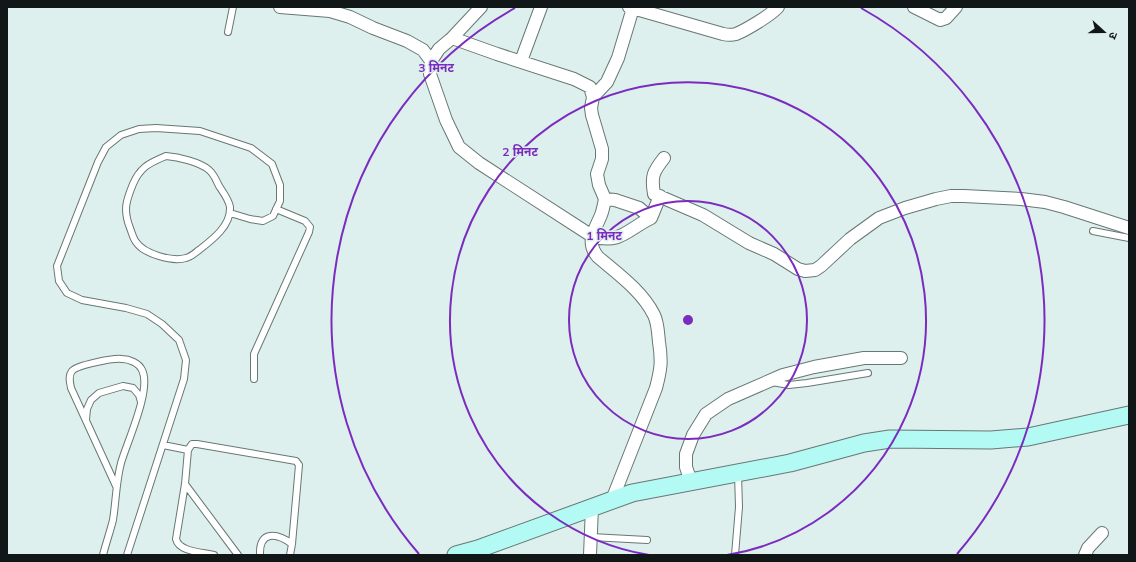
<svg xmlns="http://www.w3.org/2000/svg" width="1136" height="562" font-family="Mulish,'Noto Sans Devanagari',sans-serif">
  <rect width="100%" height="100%" fill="#def0ed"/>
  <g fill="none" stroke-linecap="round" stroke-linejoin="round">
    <defs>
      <path id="lane" d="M228,32L233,7
        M166,156C178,157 200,162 209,170C214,174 216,180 219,186C223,192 229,200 230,207C231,226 212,240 199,250C195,253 191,257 186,258C172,262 144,254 136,242C133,238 132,233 130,228C123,210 126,201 133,184C136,177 139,172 145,167C151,162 159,159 166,156Z
        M1093,231L1129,238
        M254,379V354L309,232L310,227L305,221L276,209
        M772,382L789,385L807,383L868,373
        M86,420L87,409L91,400L99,393L123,386L133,388L139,395L141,402
        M163,445L188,450L185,484L176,539C179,552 202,552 214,555
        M188,450L192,444H197L296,461L299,465L292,544L290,555
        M185,484L238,555
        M591,537L647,540
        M103,555C106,543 110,532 113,520C116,501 116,482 121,463C127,442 152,389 142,370C139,363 129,359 122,359C113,358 77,365 72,371C68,376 70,382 71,388L116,486
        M127,555L184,379L186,360L179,340L162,324L147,314L126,308L82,300L67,293L59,281L57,266L98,162L106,147L121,135L139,129L156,128L200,131L251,148L272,164L280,185V201L273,216L263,221L250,219L230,213
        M260,555C259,530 277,533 292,544
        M735,555L739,507L738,474"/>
      <path id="street" d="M280,7L330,11L350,17L373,28L407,41L423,50L431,61
        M481,7L452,38L439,49L431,61L430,74L446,120L459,147L479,163L592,236C620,245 628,229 651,218L660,196
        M629,7L723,34C728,35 732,35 736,34C746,30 771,15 778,7
        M914,7L940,20L946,18L956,7
        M452,38L497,54L574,79L590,87L593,97L591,108L592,115L602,149V159L597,174L599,185L605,199C604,204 603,210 601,215C595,230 585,242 598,257C618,274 642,291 654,315C658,323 658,333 659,342C662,361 661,369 656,388L612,500
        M521,61L541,7
        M593,97L607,82L618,58L633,8
        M664,158C653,172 651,176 654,194L703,215L749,243L774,254L798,269L805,271L815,270L821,266L850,239L879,218L905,208L936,199L951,196H964L1021,199L1045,202L1064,207L1129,228
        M605,199L615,200L639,208L651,218
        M691,482L686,467V454L693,435L706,414L728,399L783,375L814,367L864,358H901
        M590,555L592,507
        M1085,555L1088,548L1102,533"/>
      <path id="secondary" d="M456,555L478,549L632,493L790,463L864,443L890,439L991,440L1028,437L1129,415"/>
    </defs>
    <use href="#lane" stroke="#677774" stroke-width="8"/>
    <use href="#street" stroke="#677774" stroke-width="14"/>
    <use href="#secondary" stroke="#677774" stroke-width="19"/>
    <use href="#lane" stroke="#fff" stroke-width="6"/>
    <use href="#street" stroke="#fff" stroke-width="12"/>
    <use href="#secondary" stroke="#b2faf3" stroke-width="17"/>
  </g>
  <g fill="none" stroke="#7b2cbf" stroke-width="2">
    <circle cx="688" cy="320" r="119"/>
    <path d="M649 555A238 238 0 1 1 727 555"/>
    <path d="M419 554A357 357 0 0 1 515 8M861 8A357 357 0 0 1 957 554"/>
  </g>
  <circle cx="688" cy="320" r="6" fill="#7b2cbf" stroke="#def0ed" stroke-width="2"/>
  <g font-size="12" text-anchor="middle" font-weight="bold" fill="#7b2cbf" stroke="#def0ed" stroke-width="3" stroke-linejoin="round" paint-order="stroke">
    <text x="436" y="72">3 मिनट</text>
    <text x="520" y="156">2 मिनट</text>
    <text x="604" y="240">1 मिनट</text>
  </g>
  <rect width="1136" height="562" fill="none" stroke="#111716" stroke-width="16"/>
  <g transform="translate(1104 32) rotate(111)" stroke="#def0ed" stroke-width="3" paint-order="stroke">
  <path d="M0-3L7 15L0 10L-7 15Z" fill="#111716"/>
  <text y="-6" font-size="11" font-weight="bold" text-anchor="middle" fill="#111716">उ</text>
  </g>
</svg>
